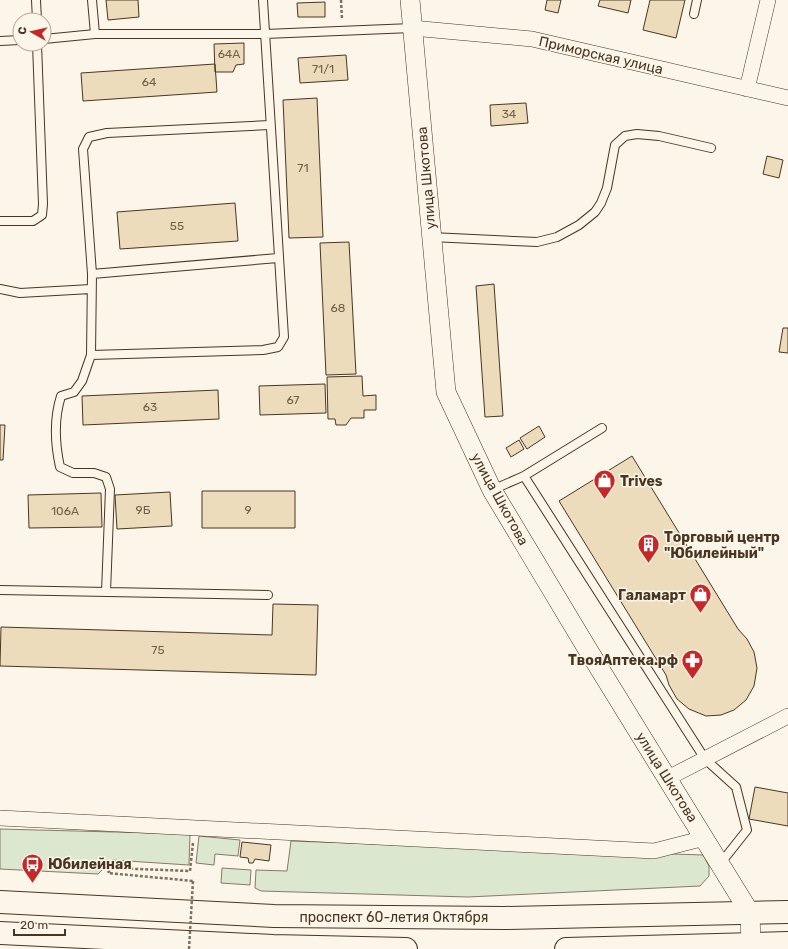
<svg xmlns="http://www.w3.org/2000/svg" width="788" height="949" font-family="Rubik,sans-serif">
  <rect width="100%" height="100%" fill="#fbf6e9"/>
  <path fill="#dce7d0" stroke="#887966" d="M0,829L190,834L189,865L112,860L98,874L0,869Z
    M199,836L240,840L238,856L215,854L214,865L196,863Z
    M291,841L703,855L709,866V876L700,886L468,897L261,891L255,888L256,870L287,871Z
    M222,868L251,870L250,885L221,883Z"/>
  <path fill="#ecdcbc" stroke="#4a3520" d="M106,0H138L139,17L108,20Z
    M547,0H561L558,13L545,10Z
    M600,0H631L628,13L598,6Z
    M650,0H685L676,38L643,30Z
    M325,2V17H298L297,3Z
    M244,43V64L236,65L233,72H215L214,44Z
    M346,55L348,80L300,83L298,58Z
    M215,64L217,92L83,101L81,73Z
    M317,98L323,237L289,238L283,100Z
    M526,103L528,123L491,126L490,105Z
    M767,156L783,160L779,178L763,174Z
    M235,203L238,241L120,249L117,212Z
    M349,242L356,374L326,375L320,243Z
    M494,284L503,416L485,417L476,286Z
    M783,328H788V353L779,352Z
    M362,376L363,396L376,395V410H364V418H351L346,425H336L335,419H328L327,377Z
    M325,384L326,413L260,415L259,386Z
    M218,390L219,419L83,425L82,396Z
    M0,425H5L3,460H0Z
    M539,426L545,437L527,449L520,438Z
    M519,440L524,449L511,457L506,448Z
    M632,456L738,629L747,639L754,652L757,668L754,686L746,700L734,710L721,715L706,716L689,709L677,699L669,685L666,675L559,501Z
    M202,491H295V528H202Z
    M170,492L172,526L117,529L115,495Z
    M101,493L102,527L29,528L28,495Z
    M273,604L318,605L316,675L0,666L1,627L272,635Z
    M755,787L788,793V826L749,819Z
    M242,842L271,845L269,861L255,859L253,863H249L248,858L240,857Z"/>
  <g fill="none" stroke-linecap="round" stroke-linejoin="round">
    <defs>
      <path id="service" d="M36,0L37,20
        M92,0L95,34
        M263,0L284,337L278,347L263,350L91,355L92,274L83,149L89,137L107,133L270,125
        M694,14L697,0
        M44,39L95,34H265L412,28
        M0,41L20,40
        M0,221H33L42,215L43,204L37,44
        M431,237L537,242L557,237L579,225L595,212L601,203L607,188L615,145L625,136L637,134L659,136L711,148
        M92,274L278,258
        M0,289L20,293L91,289
        M91,355L82,381L74,392L61,396C54,418 55,444 60,467L73,473H94L106,477L110,489L106,592
        M524,476L602,428
        M492,490L524,476L705,759L736,787L747,830L720,864
        M0,590L268,595"/>
      <path id="minor" d="M412,28L532,39L788,98
        M747,89L768,0
        M668,778L788,716
        M0,818L654,851L705,838"/>
      <path id="tertiary" d="M410,0L446,392L492,490L585,645L750,913L751,944"/>
      <path id="trunk" d="M0,902L274,916L504,918L788,912
        M0,933L273,946L406,949
        M566,949L788,943"/>
    </defs>
    <use href="#service" stroke="#4a3520" stroke-width="10"/>
    <use href="#minor" stroke="#4a3520" stroke-width="16"/>
    <use href="#tertiary" stroke="#4a3520" stroke-width="20"/>
    <use href="#trunk" stroke="#4a3520" stroke-width="24"/>
    <path stroke="#7f6f5c" stroke-width="2.5" stroke-dasharray="3 2" stroke-linecap="butt" d="M341,0L342,19
      M193,843L190,871L111,868L108,873L193,881"/>
    <use href="#service" stroke="#fbf6e9" stroke-width="8"/>
    <use href="#minor" stroke="#fbf6e9" stroke-width="15"/>
    <use href="#tertiary" stroke="#fbf6e9" stroke-width="19"/>
    <use href="#trunk" stroke="#fbf6e9" stroke-width="22"/>
    <path stroke="#7f6f5c" stroke-width="2.5" stroke-dasharray="3 2" stroke-linecap="butt" d="M189,949L193,881"/>
  </g>
  <defs>
    <symbol id="shop-pin" viewBox="-11 -11 22 30"><path d="M0 17L-7.5 6A9.5 9.5 0 1 1 7.5 6Z" fill="#c62828" stroke="#fbf6e9"/><path d="M-5-2.5h2.3a2.7 3.5 0 0 1 5.4 0H5L5.5 6h-11ZM-1.5-2.5h3a1.5 2.3 0 0 0-3 0Z" fill="#fff"/></symbol>
    <symbol id="building-pin" viewBox="-11 -11 22 30"><path d="M0 17L-7.5 6A9.5 9.5 0 1 1 7.5 6Z" fill="#c62828" stroke="#fbf6e9"/><path d="M-4-6H4V6H1V3H-1V6H-4ZM-2.5-4.3h1.7v1.8h-1.7ZM.8-4.3h1.7v1.8H.8ZM-2.5-1h1.7V.8h-1.7ZM.8-1h1.7V.8H.8Z" fill="#fff"/></symbol>
    <symbol id="pharmacy-pin" viewBox="-11 -11 22 30"><path d="M0 17L-7.5 6A9.5 9.5 0 1 1 7.5 6Z" fill="#c62828" stroke="#fbf6e9"/><path d="M-2-6h4v4h4v4h-4v4h-4v-4h-4v-4h4Z" fill="#fff"/></symbol>
    <symbol id="bus-pin" viewBox="-11 -11 22 30"><path d="M0 17L-7.5 6A9.5 9.5 0 1 1 7.5 6Z" fill="#c62828" stroke="#fbf6e9"/><path d="M-5-6H5V4H4V6H2V4H-2V6H-4V4H-5ZM-3.5-4V0h7V-4ZM-3.5 1.2v1.5H-2V1.2ZM2 1.2v1.5H3.5V1.2Z" fill="#fff"/></symbol>
  </defs>
  <g fill-rule="evenodd">
    <use href="#shop-pin" x="592" y="468" width="25" height="34"/>
    <use href="#building-pin" x="636" y="532" width="25" height="34"/>
    <use href="#shop-pin" x="688" y="582" width="25" height="34"/>
    <use href="#pharmacy-pin" x="680" y="648" width="25" height="34"/>
    <use href="#bus-pin" x="20" y="852" width="25" height="34"/>
  </g>
  <g text-anchor="middle" stroke-width="3" stroke-linejoin="round" paint-order="stroke">
    <g font-size="12" fill="#725f47">
      <text x="229" y="58">64А</text>
      <text x="323" y="73">71/1</text>
      <text x="149" y="86">64</text>
      <text x="509" y="118">34</text>
      <text x="303" y="172">71</text>
      <text x="177" y="230">55</text>
      <text x="338" y="312">68</text>
      <text x="293" y="404">67</text>
      <text x="150" y="411">63</text>
      <text x="143" y="514">9Б</text>
      <text x="248" y="514">9</text>
      <text x="65" y="515">106А</text>
      <text x="158" y="654">75</text>
    </g>
    <g font-size="14" fill="#4a3520" stroke="#fbf6e9">
      <text transform="translate(601 55) rotate(13)" y="5">Приморская улица</text>
      <text transform="translate(426 178) rotate(-95)" y="5">улица Шкотова</text>
      <text transform="translate(500 499) rotate(61)" y="5">улица Шкотова</text>
      <text transform="translate(667 777) rotate(58)" y="5">улица Шкотова</text>
      <text x="394" y="922">проспект 60-летия Октября</text>
    </g>
    <g font-size="14" font-weight="bold" fill="#4a3520" stroke="#fbf6e9" text-anchor="start">
      <text x="620" y="486">Trives</text>
      <text x="664" y="542">Торговый центр<tspan x="664" dy="16">"Юбилейный"</tspan></text>
      <text x="686" y="600" text-anchor="end">Галамарт</text>
      <text x="678" y="665" text-anchor="end">ТвояАптека.рф</text>
      <text x="48" y="869">Юбилейная</text>
    </g>
  </g>
  <g transform="translate(32 32) rotate(278)"><circle r="19" fill="#fbf6e9" stroke="#b4a999"/>
  <path d="M0-3L7 15L0 10L-7 15Z" fill="#c62828"/>
  <text y="-6" font-size="11" font-weight="bold" text-anchor="middle" fill="#4a3520">С</text>
  </g>
  <path d="M14 929v6h51v-6" fill="none" stroke="#4a3520" stroke-width="2"/>
  <text x="20" y="929" font-size="12" fill="#4a3520" stroke="#fbf6e9" stroke-width="3" paint-order="stroke">20 m</text>
</svg>
